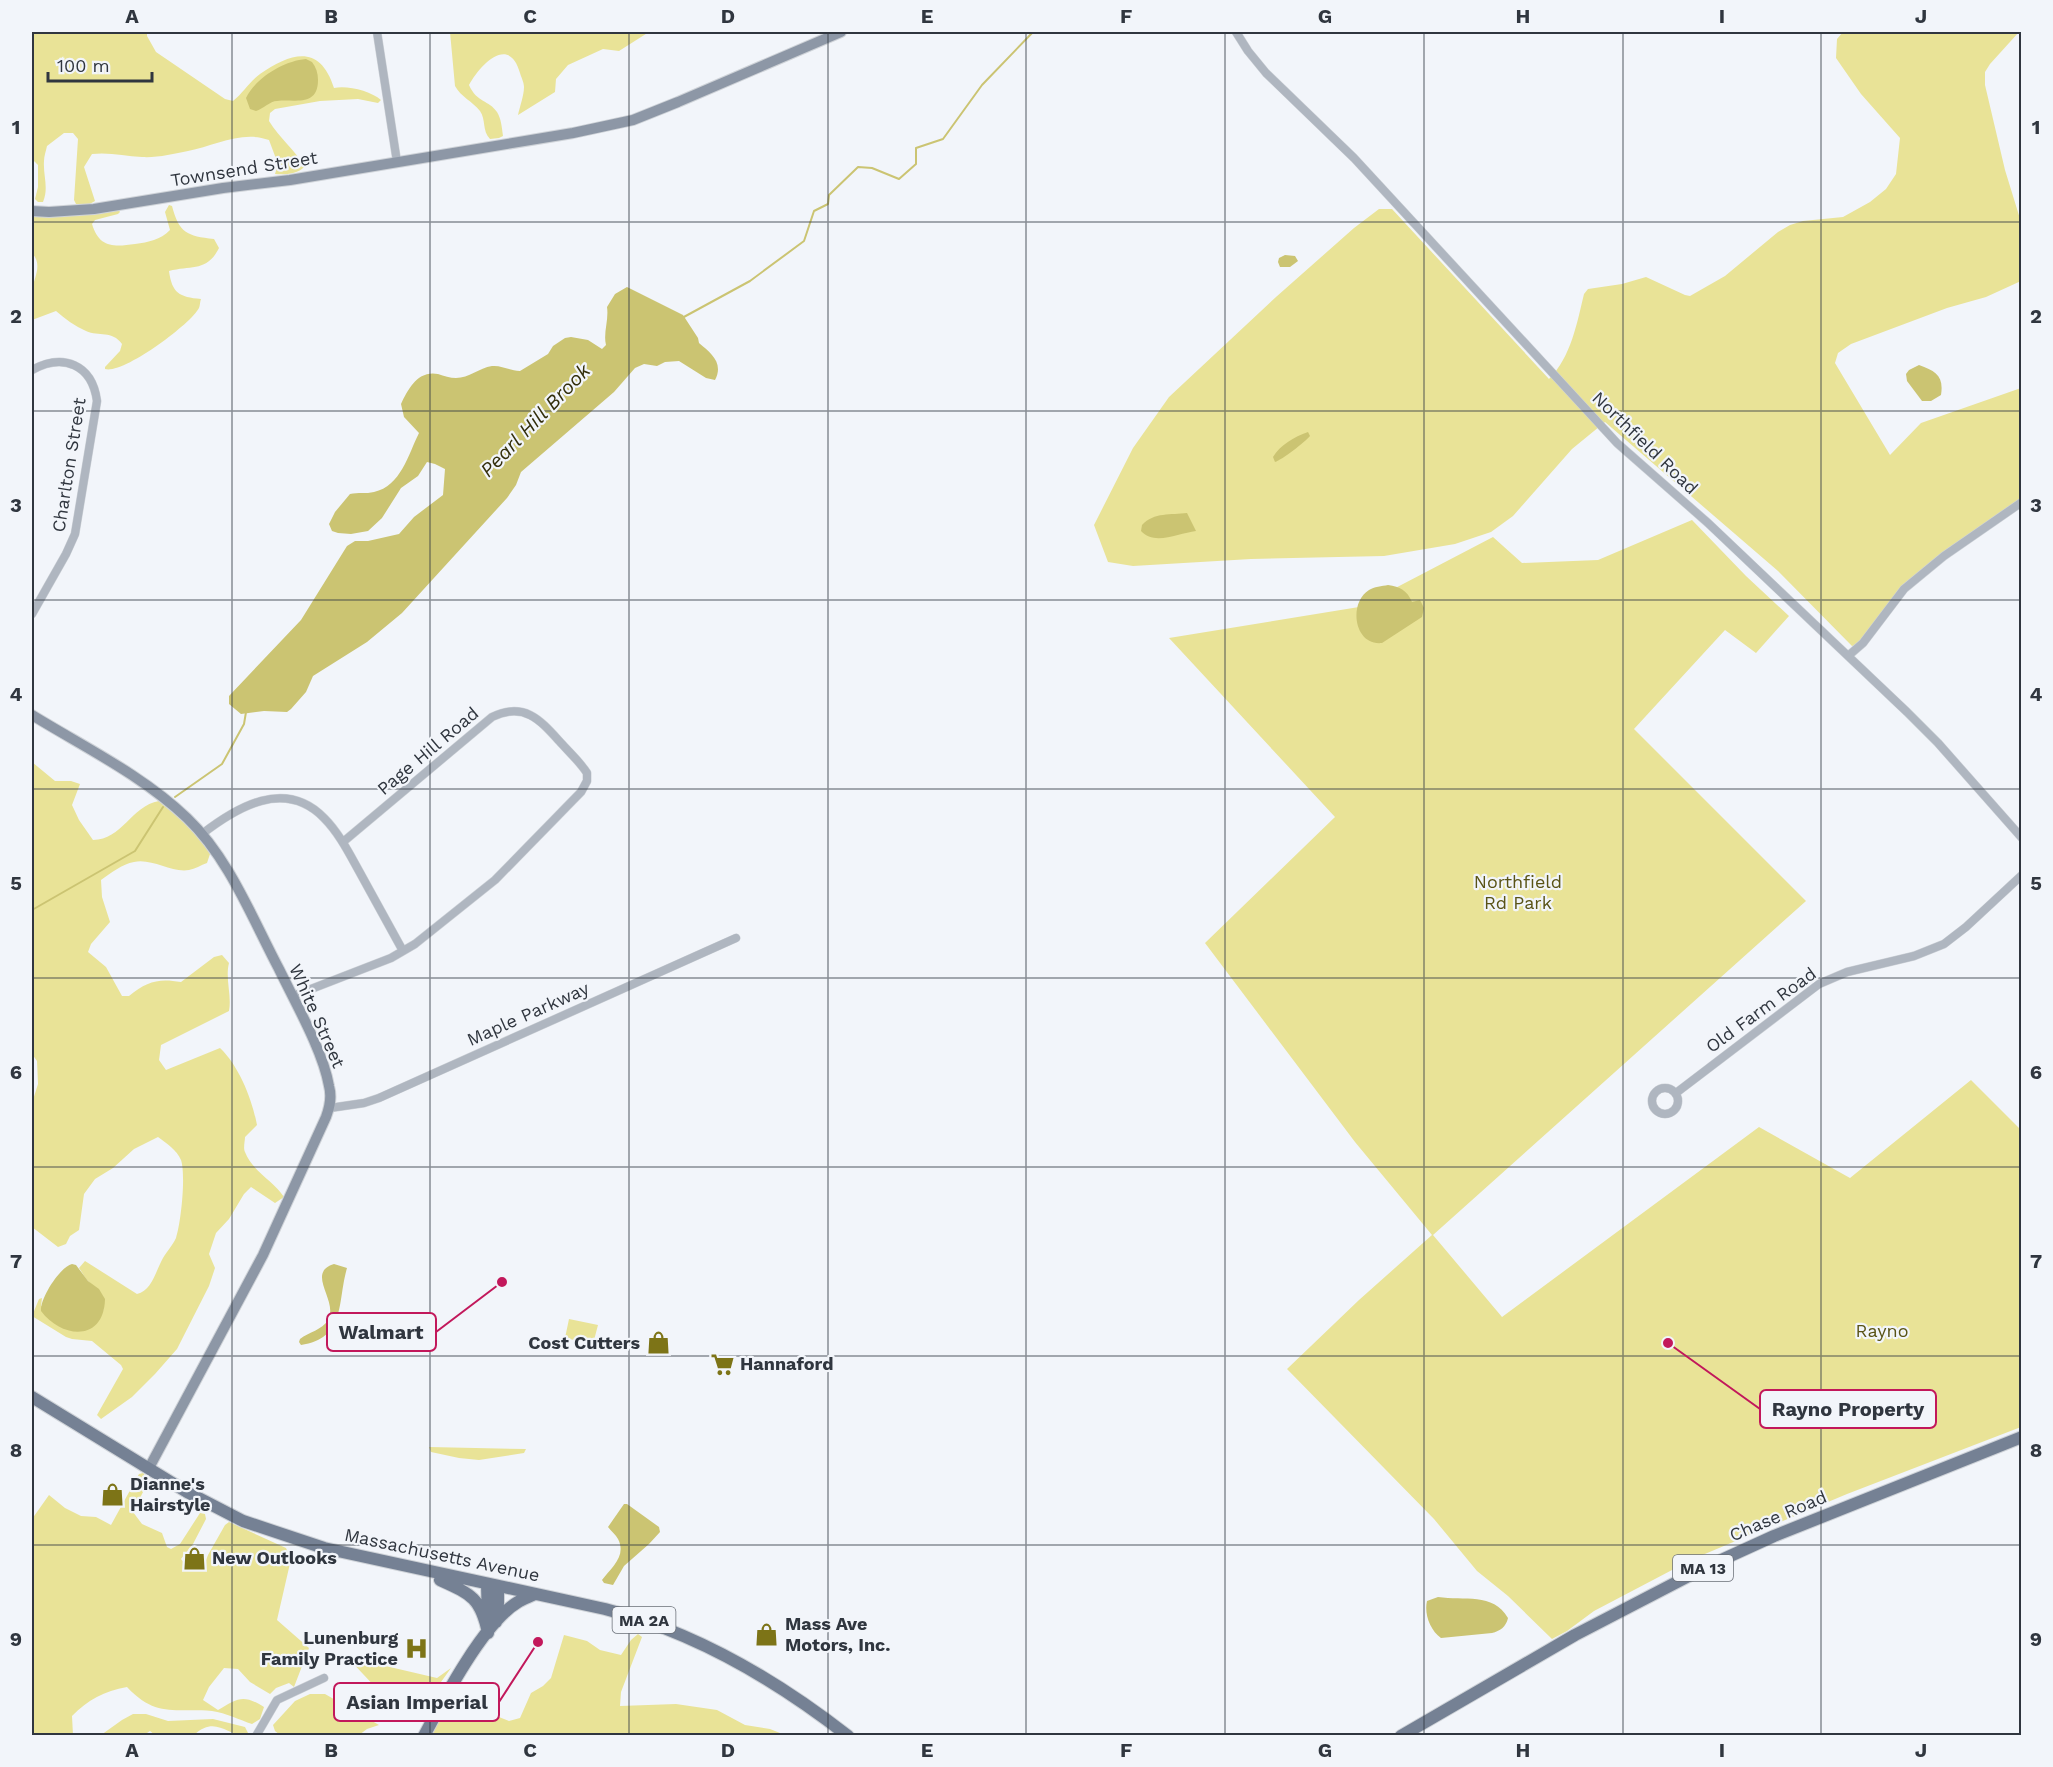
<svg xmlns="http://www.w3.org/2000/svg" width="2053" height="1767" font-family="'Work Sans',sans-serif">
  <rect width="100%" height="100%" fill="#f2f5fa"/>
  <path fill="#e9e397" d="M32,32H147V36L156,52L225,99L233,101C243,93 250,81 260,74C292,52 320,44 334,88C347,85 371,91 381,100L378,103L358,99L320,101L275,109L270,113L269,121C279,138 295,149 304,167C298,174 284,175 275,174L278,164L269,140C242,130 214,146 188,151C174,154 156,158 142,157C125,156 109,152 92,154L84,167L95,201L88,205L76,204L74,200L78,139L73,133H64L47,146C46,151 44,156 44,161C43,176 49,188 43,202H38L35,199L38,187V165L32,159Z
    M450,32H649L619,51L603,49L568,65L556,79L555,92L518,115C520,106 524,95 524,87C524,82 521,77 520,73C509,34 480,65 469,85C477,103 489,100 497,112C501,118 502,128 503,136L499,138L490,139C482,131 486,119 480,111C472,101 461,97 455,86Z
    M1843,32H2019L1990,64L1985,72V85L2005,170L2021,222V281L1986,297L1947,308L1851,344L1838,353L1835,363L1890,455L1921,423L2021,388V502L1904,589L1863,643L1852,646L1778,571L1605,422L1572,449L1513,516L1491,532L1455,544L1384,556L1251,559L1133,566L1108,562L1094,525L1133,448L1169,397L1276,297L1354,228L1379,209H1392L1549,379C1571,357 1577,323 1584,294L1588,289L1622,284L1646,277L1685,295L1690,296L1725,276L1778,232L1790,225L1803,221L1843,217L1870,202L1886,189L1896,174L1900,138L1861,94L1836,58L1837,39Z
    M169,205L172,206C179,233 187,236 214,239L219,248C207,272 192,265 169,271C172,293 179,297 201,299C200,301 200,306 199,308C190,325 122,375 105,369V367L120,351L122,344C112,330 99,337 86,331C75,326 65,319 56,311L32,320C32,310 30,299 32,290C34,277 43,265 32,253V216L79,214L118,209L120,212L118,214L95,220L92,224C99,248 114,247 135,244C149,242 160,240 170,230L165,212Z
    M1692,520L1746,576L1789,616L1756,653L1725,630L1634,729L1806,901L1433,1235L1502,1317L1759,1127L1850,1178L1971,1080L2021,1130V1427L1847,1494L1693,1559L1594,1611L1567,1631L1552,1639L1508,1596L1477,1571L1434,1519L1287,1369L1359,1300L1432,1235L1355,1142L1205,943L1335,817L1169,638L1359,607L1493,537L1522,563L1598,560Z
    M32,762L55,781H71L80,784L72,805L79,820L93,840C122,840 131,806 159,801L195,831L210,854L207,863C201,865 195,869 189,870C171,873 152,858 134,862C122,864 111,873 101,880L102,897L110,922L91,944L88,952L106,967L122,996H129C147,981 159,978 181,982L214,957L222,955L229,963C225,979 232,995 229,1011L161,1045L159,1060L166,1070L220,1048C239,1066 252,1099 257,1125L245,1137C245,1141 243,1148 245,1152C252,1171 274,1181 284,1197L275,1203L251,1187L244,1194L229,1219L216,1233L209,1254L215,1268L209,1286L177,1349L155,1374L132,1397L101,1419L97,1415L123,1369L121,1365L92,1341L72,1339L66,1337L32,1316L39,1299L42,1298L41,1306L103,1311C107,1293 99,1293 88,1281C85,1278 82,1272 79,1268L85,1261L137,1294C152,1291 156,1270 163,1258C167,1251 173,1245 176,1238C181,1223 186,1175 181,1160C177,1150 166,1143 158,1137L134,1149L113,1168L95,1179L84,1194L79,1230L70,1236L66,1244L58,1247L32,1227V1103L38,1084L37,1061L32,1054Z
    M569,1319L598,1325L593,1344L565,1338Z
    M429,1447L526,1449L524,1453L479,1460L459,1458L431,1452Z
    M143,1473L149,1480L133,1512L142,1524L162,1533L167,1547L171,1549L180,1544L200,1513L205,1514L206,1519L193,1544L181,1559L185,1564L193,1569L205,1563L208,1555L225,1525L229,1522L286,1548L291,1559L277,1620L309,1648L294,1687L289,1683L276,1688L270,1694L250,1682L238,1669L224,1668L209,1687L203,1700L218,1710C238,1698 243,1694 264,1707L260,1719L252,1724C240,1720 226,1713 212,1711C175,1708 156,1718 127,1687C104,1691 88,1700 72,1716L73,1735H32V1519L49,1495L65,1508L81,1516L96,1517L111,1525L139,1474Z
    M638,1634L642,1637L621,1692L620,1706L676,1704L717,1710L745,1725L770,1729L780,1733L778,1736H428L455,1690L479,1709L509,1721L520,1718L531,1693L543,1686L551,1678L564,1635L587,1641L600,1650L621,1655L631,1640Z
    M347,1657L437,1678L451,1668L431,1696L418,1703L379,1691Z
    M310,1694H325L379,1725L367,1729L359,1735H280L275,1731L273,1725L295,1701Z
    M133,1714H146L168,1721L213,1719L245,1727L249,1735C227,1738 217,1714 194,1735H155L150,1731L144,1735H101L122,1720Z"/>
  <path fill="#cbc472" d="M306,59L312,62C316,67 318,73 318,80C318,107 295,99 277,101C270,101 263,109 256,111L250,109L246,98C256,78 283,61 306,59Z
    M1285,255L1295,256L1298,261L1290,267H1280L1278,262L1279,258Z
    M627,287L683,315L698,338L699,343C711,353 724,363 715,380L706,378L679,361L665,362L657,366L644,364L635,368L614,392L521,472L516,485L507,498L402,613L367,642L313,676L306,692L291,709L287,712L264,711L241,714L229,704V696L301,620L347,546L355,541H368L399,534L414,517L443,495L445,469L435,464L427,462L418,476L401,488L382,518L368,531L351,534L338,533L332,531L329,524L335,512L350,494C358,492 366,494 374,492C401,486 408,455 419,433L404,417L401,404C408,389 418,370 438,374C444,376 450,378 456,378C469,378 479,368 492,366C502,365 510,371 520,371L548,354L553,346L565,338L571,337L588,340L602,349L606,345C603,333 609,320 607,307L615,294Z
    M1919,365C1936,371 1944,376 1941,395L1931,401H1922L1907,381L1906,374L1909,370Z
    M1308,432L1310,436C1305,442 1282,460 1275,462L1273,457C1280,445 1294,437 1308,432Z
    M1187,513L1196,531C1179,533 1154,546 1141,531L1142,525C1154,512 1171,515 1187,513Z
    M1388,585C1400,587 1407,590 1412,602L1420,600L1424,608L1422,617L1382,643C1354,646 1348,603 1369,590C1374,587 1382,586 1388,585Z
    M72,1264L76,1265L88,1281L99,1289L105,1299C104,1342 62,1339 41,1311C40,1298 60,1267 72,1264Z
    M334,1264L347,1268C337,1303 346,1338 301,1345L299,1342L300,1339C309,1332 322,1330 328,1320C339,1301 305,1273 334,1264Z
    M624,1504H627L659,1527L660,1532L649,1544L624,1566L613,1585L604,1583L602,1580C611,1568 627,1556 618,1539C616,1535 611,1531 608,1527Z
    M1438,1597C1464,1601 1493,1592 1508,1618C1506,1627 1500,1631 1492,1633L1441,1638C1430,1630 1424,1614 1427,1601Z"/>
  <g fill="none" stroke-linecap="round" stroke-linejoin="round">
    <path stroke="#cbc472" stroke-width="2" d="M682,318L750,281L804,241L814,211L828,204L829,195L858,167L872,168L899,179L916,164V148L943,139L982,85L1033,32
      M175,797L222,764L244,724L246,712
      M32,910L135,851L163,807"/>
    <defs>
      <path id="street" d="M377,32L397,162
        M1236,32L1248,51L1266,73L1354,158L1617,443L1708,523L1907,712L1938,743L2022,838
        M32,370C63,353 92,364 97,401L75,534L66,554L32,614
        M1848,656L1863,643L1904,589L1944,556L2022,502
        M202,834C237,807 285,778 324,818C339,833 349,853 359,871C374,898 388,924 403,951
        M293,996L391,958L415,944L495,880L581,792L587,781V773C580,762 570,753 561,743C541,721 525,701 492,717L343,842
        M1652 1101a13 13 0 1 1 26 0a13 13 0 1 1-26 0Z
        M1676,1093L1819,984L1847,972L1914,956L1944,944L1966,927L2022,875
        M330,1108L364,1103L379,1098L736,938
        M256,1736L277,1700L324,1678"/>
      <path id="secondary" d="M32,211L49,212L94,209L223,188L290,180L573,133L633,120L678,102L841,32
        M32,715C84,747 142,775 187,818C229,858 252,918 279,969C295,1002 323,1051 329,1086C332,1097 330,1106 326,1117L263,1255L149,1468"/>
      <path id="primary" d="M32,1397L187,1492L243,1521L324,1548L605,1609C695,1632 775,1679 848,1736
        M440,1580C471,1594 481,1598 488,1633
        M487,1584L488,1619
        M496,1622L498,1603V1586
        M424,1736C443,1700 484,1622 518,1602C523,1599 529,1597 535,1594
        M1401,1736L1575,1635L1706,1567L1774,1536L2022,1437"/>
    </defs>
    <use href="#street" stroke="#cfd3d8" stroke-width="9"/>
    <use href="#secondary" stroke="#cfd3d8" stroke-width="12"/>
    <use href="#primary" stroke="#cfd3d8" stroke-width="14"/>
    <use href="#street" stroke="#afb6c0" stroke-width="8"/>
    <use href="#secondary" stroke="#8d97a6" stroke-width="10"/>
    <use href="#primary" stroke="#758194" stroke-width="12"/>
  </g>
  <path fill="none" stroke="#30363f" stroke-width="1.5" stroke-opacity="0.55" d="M232,32V1736M430,32V1736M629,32V1736M828,32V1736M1026,32V1736M1225,32V1736M1424,32V1736M1623,32V1736M1821,32V1736M32,222H2022M32,411H2022M32,600H2022M32,789H2022M32,978H2022M32,1167H2022M32,1356H2022M32,1545H2022"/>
  <defs>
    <symbol id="shop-bare" viewBox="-9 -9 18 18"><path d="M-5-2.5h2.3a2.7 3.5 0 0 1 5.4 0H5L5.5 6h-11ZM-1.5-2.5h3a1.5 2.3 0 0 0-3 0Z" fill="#7d7417" stroke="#f2f5fa" stroke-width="2.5" paint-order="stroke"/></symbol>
    <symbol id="supermarket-bare" viewBox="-9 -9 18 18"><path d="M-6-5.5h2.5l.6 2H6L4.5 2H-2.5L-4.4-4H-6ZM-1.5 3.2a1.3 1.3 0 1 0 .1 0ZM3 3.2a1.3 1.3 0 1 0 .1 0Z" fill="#7d7417" stroke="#f2f5fa" stroke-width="2.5" paint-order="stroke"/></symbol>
    <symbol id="hospital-bare" viewBox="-9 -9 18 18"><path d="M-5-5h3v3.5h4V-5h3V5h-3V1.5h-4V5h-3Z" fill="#7d7417" stroke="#f2f5fa" stroke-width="2.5" paint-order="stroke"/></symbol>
  </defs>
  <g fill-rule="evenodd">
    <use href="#shop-bare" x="642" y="1326" width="33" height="33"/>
    <use href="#supermarket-bare" x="706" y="1348" width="33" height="33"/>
    <use href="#shop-bare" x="96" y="1478" width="33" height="33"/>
    <use href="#shop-bare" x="178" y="1542" width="33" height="33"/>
    <use href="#shop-bare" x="750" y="1618" width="33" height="33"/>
    <use href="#hospital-bare" x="400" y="1632" width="33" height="33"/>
  </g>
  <g text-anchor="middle" stroke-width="4.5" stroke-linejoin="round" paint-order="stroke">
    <g fill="#f2f5fa" stroke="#6a6f77" stroke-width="1.5">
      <rect x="1673" y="1555" width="60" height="26" rx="4.5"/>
      <rect x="612.5" y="1607" width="63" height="26" rx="4.5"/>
    </g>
    <g font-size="16" font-weight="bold" fill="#30363f">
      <text x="1703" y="1574">MA 13</text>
      <text x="644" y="1626">MA 2A</text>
    </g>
    <g font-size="18" fill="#30363f" stroke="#f2f5fa">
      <text transform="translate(244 169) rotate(-9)" y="6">Townsend Street</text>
      <text transform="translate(1645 443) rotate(44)" y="6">Northfield Road</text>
      <text transform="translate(69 465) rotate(-81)" y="6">Charlton Street</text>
      <text transform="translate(428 751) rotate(-40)" y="6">Page Hill Road</text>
      <text transform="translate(1761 1010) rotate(-36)" y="6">Old Farm Road</text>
      <text transform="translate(528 1014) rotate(-24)" y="6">Maple Parkway</text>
      <text transform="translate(317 1016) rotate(66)" y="6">White Street</text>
      <text transform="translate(1778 1516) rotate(-23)" y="6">Chase Road</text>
      <text transform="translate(442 1555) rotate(12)" y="6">Massachusetts Avenue</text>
    </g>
    <g font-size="18" fill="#595315" stroke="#f2f5fa">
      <text x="1518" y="888">Northfield<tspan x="1518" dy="21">Rd Park</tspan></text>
      <text x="1882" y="1337">Rayno</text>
    </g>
    <g font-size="18" font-weight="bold" fill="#30363f" stroke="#f2f5fa" text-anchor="start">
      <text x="640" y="1349" text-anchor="end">Cost Cutters</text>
      <text x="740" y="1370">Hannaford</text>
      <text x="130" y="1490">Dianne's<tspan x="130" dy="21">Hairstyle</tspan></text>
      <text x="212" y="1564">New Outlooks</text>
      <text x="785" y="1630">Mass Ave<tspan x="785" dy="21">Motors, Inc.</tspan></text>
      <text x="398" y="1644" text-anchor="end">Lunenburg<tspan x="398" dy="21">Family Practice</tspan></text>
    </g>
    <g font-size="20" font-style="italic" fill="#332f0b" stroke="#f2f5fa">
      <text transform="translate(535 420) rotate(-46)" y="7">Pearl Hill Brook</text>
    </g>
  </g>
  <path fill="none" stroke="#c2185b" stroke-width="2" d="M502 1282L436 1332M1668 1343L1760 1409M538 1642L499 1702"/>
  <g fill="#c2185b" stroke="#f2f5fa" stroke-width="2">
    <circle cx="502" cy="1282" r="6"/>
    <circle cx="1668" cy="1343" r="6"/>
    <circle cx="538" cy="1642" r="6"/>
  </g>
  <g fill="#f2f5fa" stroke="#c2185b" stroke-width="2">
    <rect x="327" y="1313" width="109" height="38" rx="6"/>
    <rect x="1760" y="1390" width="176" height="38" rx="6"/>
    <rect x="334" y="1683" width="165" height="38" rx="6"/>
  </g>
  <g font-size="20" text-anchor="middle" font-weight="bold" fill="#30363f">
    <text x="381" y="1339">Walmart</text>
    <text x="1848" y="1416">Rayno Property</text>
    <text x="417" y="1709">Asian Imperial</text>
  </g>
  <rect width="2053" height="1767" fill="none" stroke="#f2f5fa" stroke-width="66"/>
  <path d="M48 72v9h104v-9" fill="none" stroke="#30363f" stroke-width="3"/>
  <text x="57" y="72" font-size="18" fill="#30363f" stroke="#f2f5fa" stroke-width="4.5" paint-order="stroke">100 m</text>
  <rect x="33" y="33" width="1987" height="1701" fill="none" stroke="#30363f" stroke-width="2"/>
  <g font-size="20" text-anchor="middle" font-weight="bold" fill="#30363f">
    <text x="132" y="23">A</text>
    <text x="331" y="23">B</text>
    <text x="530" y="23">C</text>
    <text x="728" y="23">D</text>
    <text x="927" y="23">E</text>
    <text x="1126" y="23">F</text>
    <text x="1325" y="23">G</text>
    <text x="1523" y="23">H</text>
    <text x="1722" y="23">I</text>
    <text x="1921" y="23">J</text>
    <text x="16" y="134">1</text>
    <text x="2036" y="134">1</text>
    <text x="16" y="323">2</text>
    <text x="2036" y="323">2</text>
    <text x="16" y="512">3</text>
    <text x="2036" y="512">3</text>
    <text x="16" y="701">4</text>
    <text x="2036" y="701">4</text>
    <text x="16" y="890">5</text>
    <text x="2036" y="890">5</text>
    <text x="16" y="1079">6</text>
    <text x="2036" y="1079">6</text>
    <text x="16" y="1268">7</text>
    <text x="2036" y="1268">7</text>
    <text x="16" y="1457">8</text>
    <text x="2036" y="1457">8</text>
    <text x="16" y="1646">9</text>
    <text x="2036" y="1646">9</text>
    <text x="132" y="1757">A</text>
    <text x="331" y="1757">B</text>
    <text x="530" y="1757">C</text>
    <text x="728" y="1757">D</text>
    <text x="927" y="1757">E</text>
    <text x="1126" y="1757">F</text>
    <text x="1325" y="1757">G</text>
    <text x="1523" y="1757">H</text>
    <text x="1722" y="1757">I</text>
    <text x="1921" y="1757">J</text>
  </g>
</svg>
